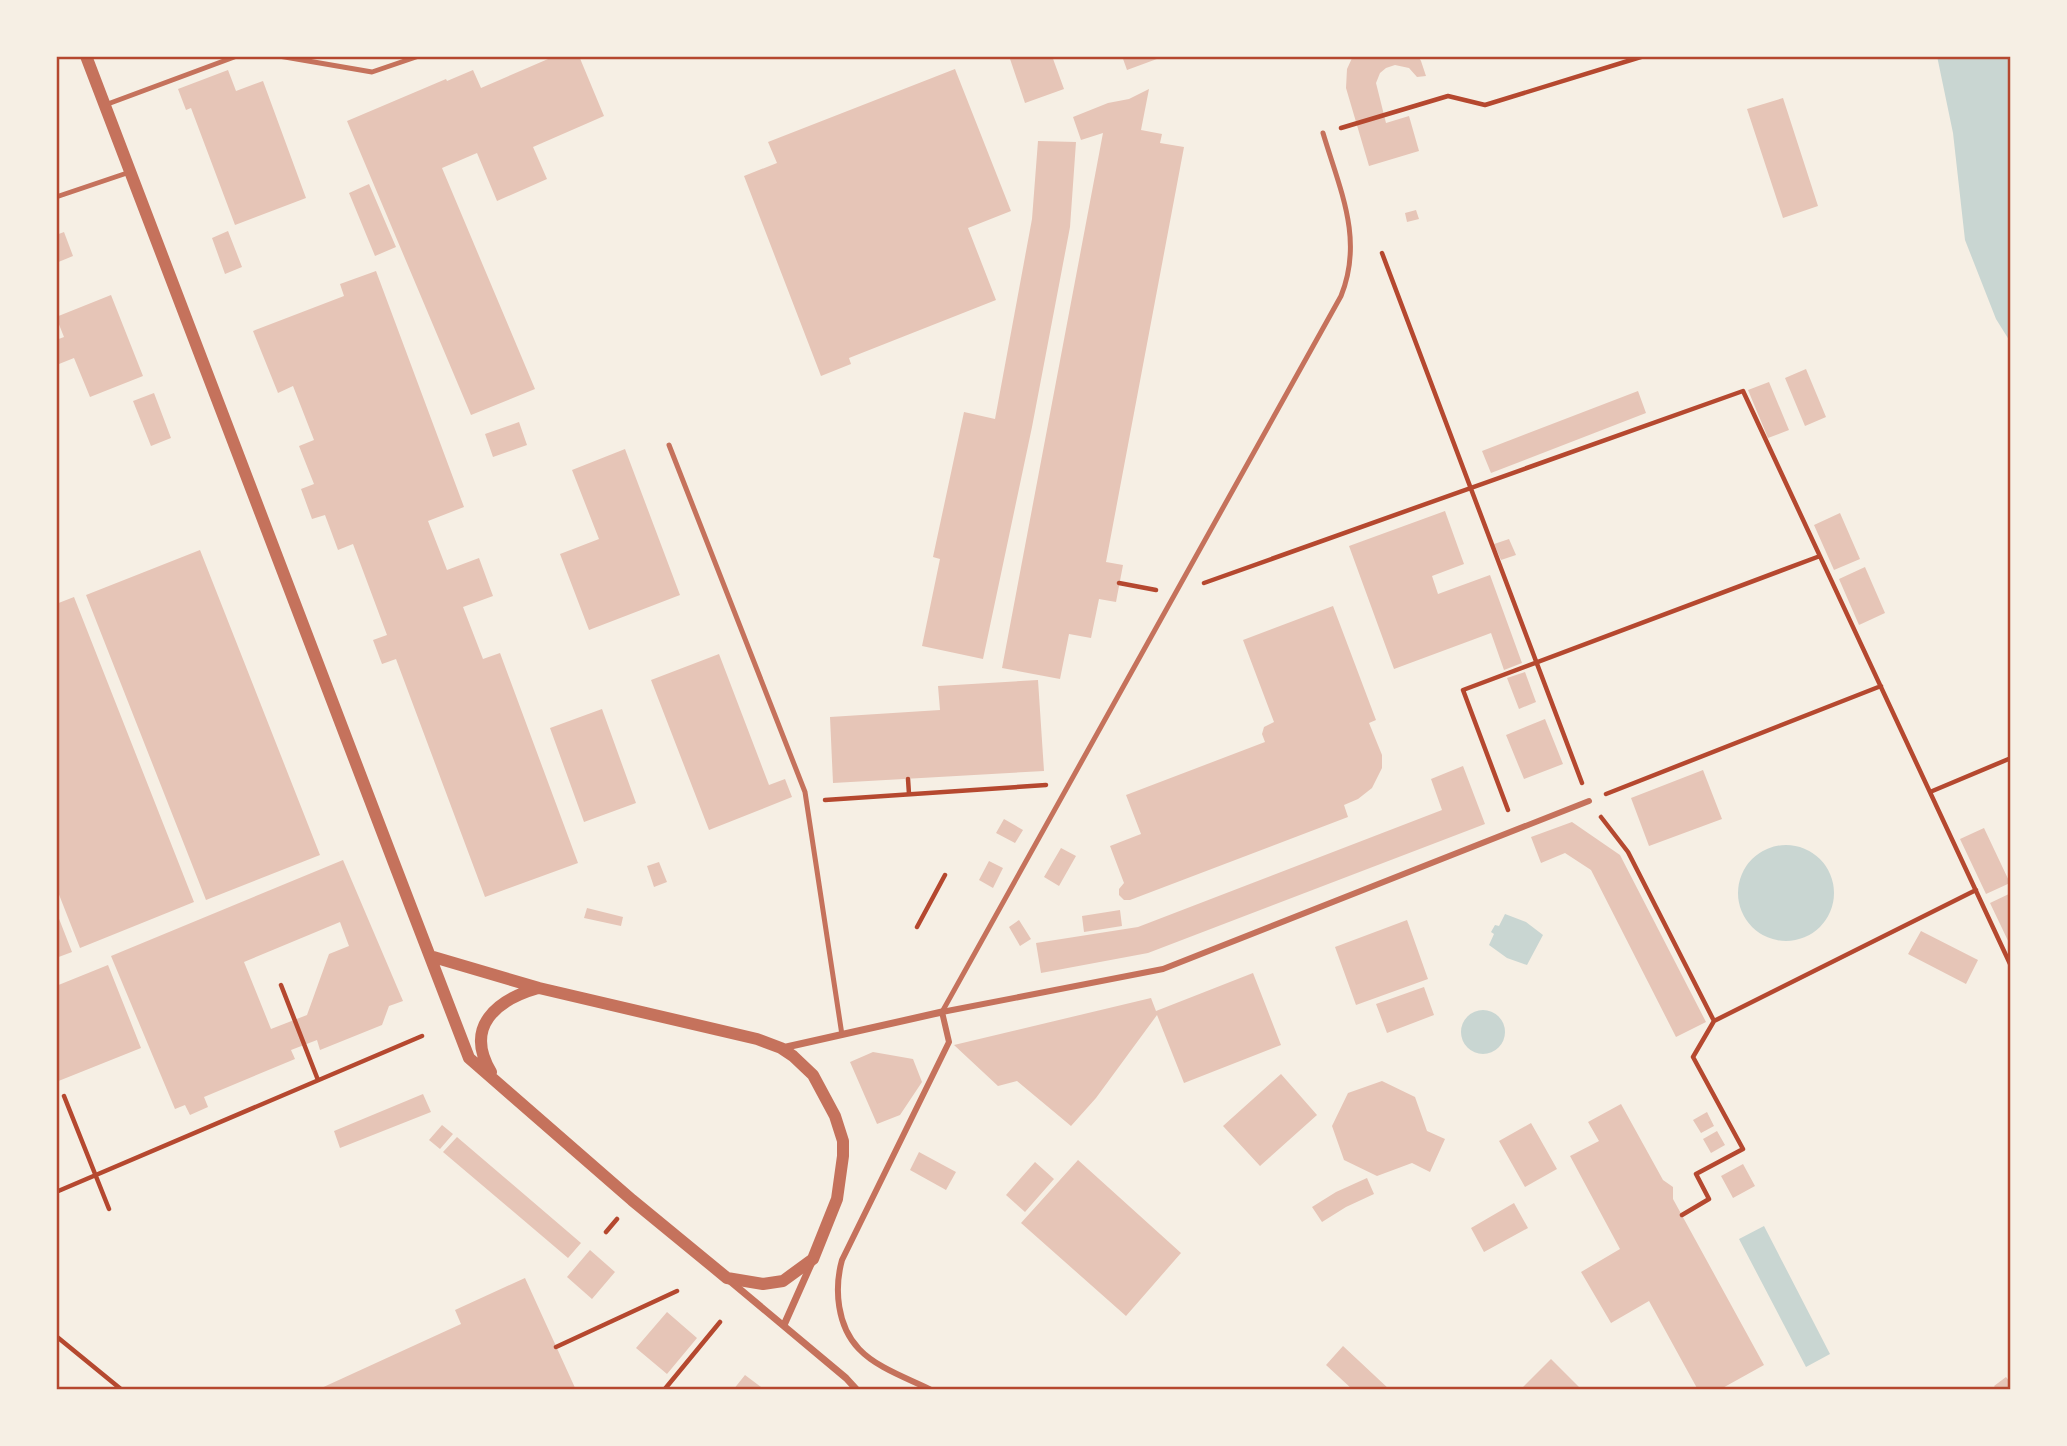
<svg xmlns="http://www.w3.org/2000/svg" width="2067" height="1446" font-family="Raleway,sans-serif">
  <rect width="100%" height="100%" fill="#f6efe4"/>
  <path fill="#c9d6d2" d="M1937,56H2011V343L1996,319L1965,240L1953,133Z
    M1738 893a48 48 0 1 1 96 0a48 48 0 1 1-96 0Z
    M1505,914L1526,922L1543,935L1527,965L1507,958L1489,945L1494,934L1491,932L1495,925L1499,926Z
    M1461 1032a22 22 0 1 1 44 0a22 22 0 1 1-44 0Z
    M1764,1226L1830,1354L1806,1367L1739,1239Z"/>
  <path fill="#e6c5b7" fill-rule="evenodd" d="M555,56H579L604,116L533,147L547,179L497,201L477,153L442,168L535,389L471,415L347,121L446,79L447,81L473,70L481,88Z
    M1009,56H1052L1064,89L1025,103Z
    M1122,56H1165L1127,70Z
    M1353,56H1418L1421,61L1426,76L1417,77L1409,68L1395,65L1386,68L1380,73L1376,83L1386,123L1409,116L1419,151L1369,166L1346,88L1347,69Z
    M955,69L1011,211L968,228L996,300L849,358L851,364L821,376L744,176L777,163L768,142Z
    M228,70L236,91L263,81L306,198L235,225L191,108L186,110L178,89Z
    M1149,89L1141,130L1162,134L1160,143L1184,147L1106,562L1123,565L1116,602L1099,599L1091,638L1069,634L1060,679L1002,668L1103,133L1081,140L1073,117L1108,103L1129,99Z
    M1783,98L1818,206L1783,218L1747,109Z
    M1038,141L1076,142L1070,227L1032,427L983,659L922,646L940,559L933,557L964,412L995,419L1032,219Z
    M369,184L396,247L375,256L349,193Z
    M1416,210L1419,219L1407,222L1405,213Z
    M228,231L242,267L225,274L212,238Z
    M64,232L73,256L56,263V235Z
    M376,271L464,507L428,521L447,570L479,558L493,596L463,607L483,659L500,653L578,863L485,897L396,659L382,664L373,640L387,635L353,544L338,550L325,515L312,519L301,489L314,484L299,446L314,440L293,386L278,393L253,331L344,296L340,284Z
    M111,295L143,376L90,397L74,358L59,364L56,356V340L64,337L56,317Z
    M1806,369L1826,417L1805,426L1785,378Z
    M1769,382L1789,430L1768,438L1748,390Z
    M1638,391L1646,413L1491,473L1482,451Z
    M154,393L171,438L151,446L133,401Z
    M519,422L527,445L493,457L485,434Z
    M625,449L680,595L589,630L560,554L599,539L572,470Z
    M1445,511L1464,564L1432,576L1438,594L1490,575L1522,663L1504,670L1491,633L1394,669L1349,546Z
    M1840,513L1860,559L1834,570L1814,525Z
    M1509,539L1516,555L1501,560L1494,544Z
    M200,550L320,855L206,900L86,595Z
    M1865,567L1885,613L1859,625L1839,579Z
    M74,597L194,902L80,948L56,887V604Z
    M1333,606L1376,720L1369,723L1382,755V768L1372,788L1358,799L1344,805L1348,817L1130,900H1124L1119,895V889L1124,883L1110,846L1141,834L1126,795L1265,742L1262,734L1264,727L1274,722L1243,640Z
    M719,654L769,785L785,779L792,797L709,830L651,680Z
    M1525,672L1536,702L1519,709L1507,678Z
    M1038,680L1044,771L833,783L830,717L940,710L938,686Z
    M602,709L636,803L584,822L550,728Z
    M1545,719L1563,764L1524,779L1506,735Z
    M1463,766L1485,824L1148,953L1041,973L1036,943L1138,927L1442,810L1431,779Z
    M1703,770L1722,819L1649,846L1631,798Z
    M1004,819L1023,830L1015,843L996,833Z
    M1572,822L1620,855L1706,1022L1676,1037L1591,870L1565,853L1541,863L1531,837Z
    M1984,828L2010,883L1986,894L1960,839Z
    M1061,848L1076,856L1059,886L1044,877Z
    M343,860L403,1001L389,1006L382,1025L320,1050L317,1040L291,1050L295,1059L204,1097L208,1107L190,1115L185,1105L175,1109L111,956ZM340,922L349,946L329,954L307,1015L271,1029L244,962Z
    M989,861L1003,868L993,888L979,880Z
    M659,862L667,882L654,887L647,866Z
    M2011,893V947L1990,903Z
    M587,908L623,917L621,926L584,918Z
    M1120,910L1122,926L1084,932L1082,916Z
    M56,911L72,952L56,958Z
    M1019,920L1031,939L1020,946L1009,927Z
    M1407,920L1428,979L1356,1005L1335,947Z
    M1921,931L1978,960L1966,984L1908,954Z
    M108,965L141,1048L56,1082V986Z
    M1253,973L1281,1045L1184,1083L1157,1015L1096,1098L1071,1126L1017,1081L998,1086L954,1045L1151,998L1156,1011Z
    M1424,987L1434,1015L1387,1033L1376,1004Z
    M873,1052L913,1059L922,1082L900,1115L877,1124L850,1062Z
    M1281,1074L1317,1115L1260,1166L1223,1126Z
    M1382,1081L1415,1097L1427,1131L1445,1139L1430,1172L1412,1163L1377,1176L1344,1160L1332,1126L1348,1093Z
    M423,1094L431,1112L340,1148L334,1131Z
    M1621,1104L1663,1180L1673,1187V1199L1764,1365L1719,1390H1698L1649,1301L1611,1323L1581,1272L1620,1249L1570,1156L1599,1141L1588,1122Z
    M1707,1112L1714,1126L1701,1133L1693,1120Z
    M1531,1123L1557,1169L1525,1187L1499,1141Z
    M442,1125L453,1134L440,1149L429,1140Z
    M1717,1131L1725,1145L1711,1153L1703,1139Z
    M457,1137L581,1243L568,1258L443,1152Z
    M919,1152L956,1172L946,1190L910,1170Z
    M1078,1160L1181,1253L1126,1316L1021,1223Z
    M1035,1162L1054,1179L1025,1212L1006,1195Z
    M1743,1164L1755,1186L1733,1198L1721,1176Z
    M1367,1178L1374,1194L1346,1207L1322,1222L1312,1207L1336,1192Z
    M1514,1203L1528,1228L1484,1252L1471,1228Z
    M590,1250L615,1272L592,1299L567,1277Z
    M525,1278L576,1390H317L461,1324L455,1310Z
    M667,1312L697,1338L667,1374L636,1348Z
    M1343,1346L1390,1390H1353L1326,1365Z
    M1551,1359L1582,1390H1520Z
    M745,1375L765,1390H733Z
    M2006,1377L2011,1383V1389L1997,1390L1994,1386Z"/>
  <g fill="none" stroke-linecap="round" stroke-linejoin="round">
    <path stroke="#b5482f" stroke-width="4.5" d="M1341,128L1448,96L1485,105L1644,56
      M1382,253L1582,783
      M1119,583L1156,590
      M1204,583L1743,391L2011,966
      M908,779L909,794
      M1930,792L2011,758
      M1606,794L1881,686
      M825,800L1046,785
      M1508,810L1463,690L1820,556
      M1601,817L1628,852L1714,1021L1693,1057L1743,1149L1696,1174L1709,1199L1682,1215
      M917,927L945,875
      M281,985L318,1080
      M1714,1021L1976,890
      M64,1096L109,1209
      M56,1192L422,1036
      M606,1232L617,1219
      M56,1336L122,1390
      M556,1347L677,1291
      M664,1390L720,1322"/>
    <path stroke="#c5725c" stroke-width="5" d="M279,56L372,72L419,56
      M105,105L237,56
      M56,197L130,172
      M669,445L805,792L842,1035
      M942,1012L1341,296C1364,239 1340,190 1323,133"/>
    <path stroke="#c5725c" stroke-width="6" d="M931,1390C907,1378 877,1368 859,1349C837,1326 834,1289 842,1260L949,1042L942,1012L1163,969L1589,801"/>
    <path stroke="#c5725c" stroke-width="7" d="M782,1048L942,1012
      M730,1281L846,1378L857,1390
      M784,1325L812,1262"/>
    <path stroke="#c5725c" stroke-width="12" d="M86,56L394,863L469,1058L632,1200L727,1278L763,1284L783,1281L813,1259L837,1199L843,1156V1141L835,1116L813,1075L793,1056L781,1048L757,1039L539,988L430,956
      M491,1072C464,1027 496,1000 538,988"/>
  </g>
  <rect width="2067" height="1446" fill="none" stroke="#f6efe4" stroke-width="116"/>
  <rect x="58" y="58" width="1951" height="1330" fill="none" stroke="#b5482f" stroke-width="2.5"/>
</svg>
